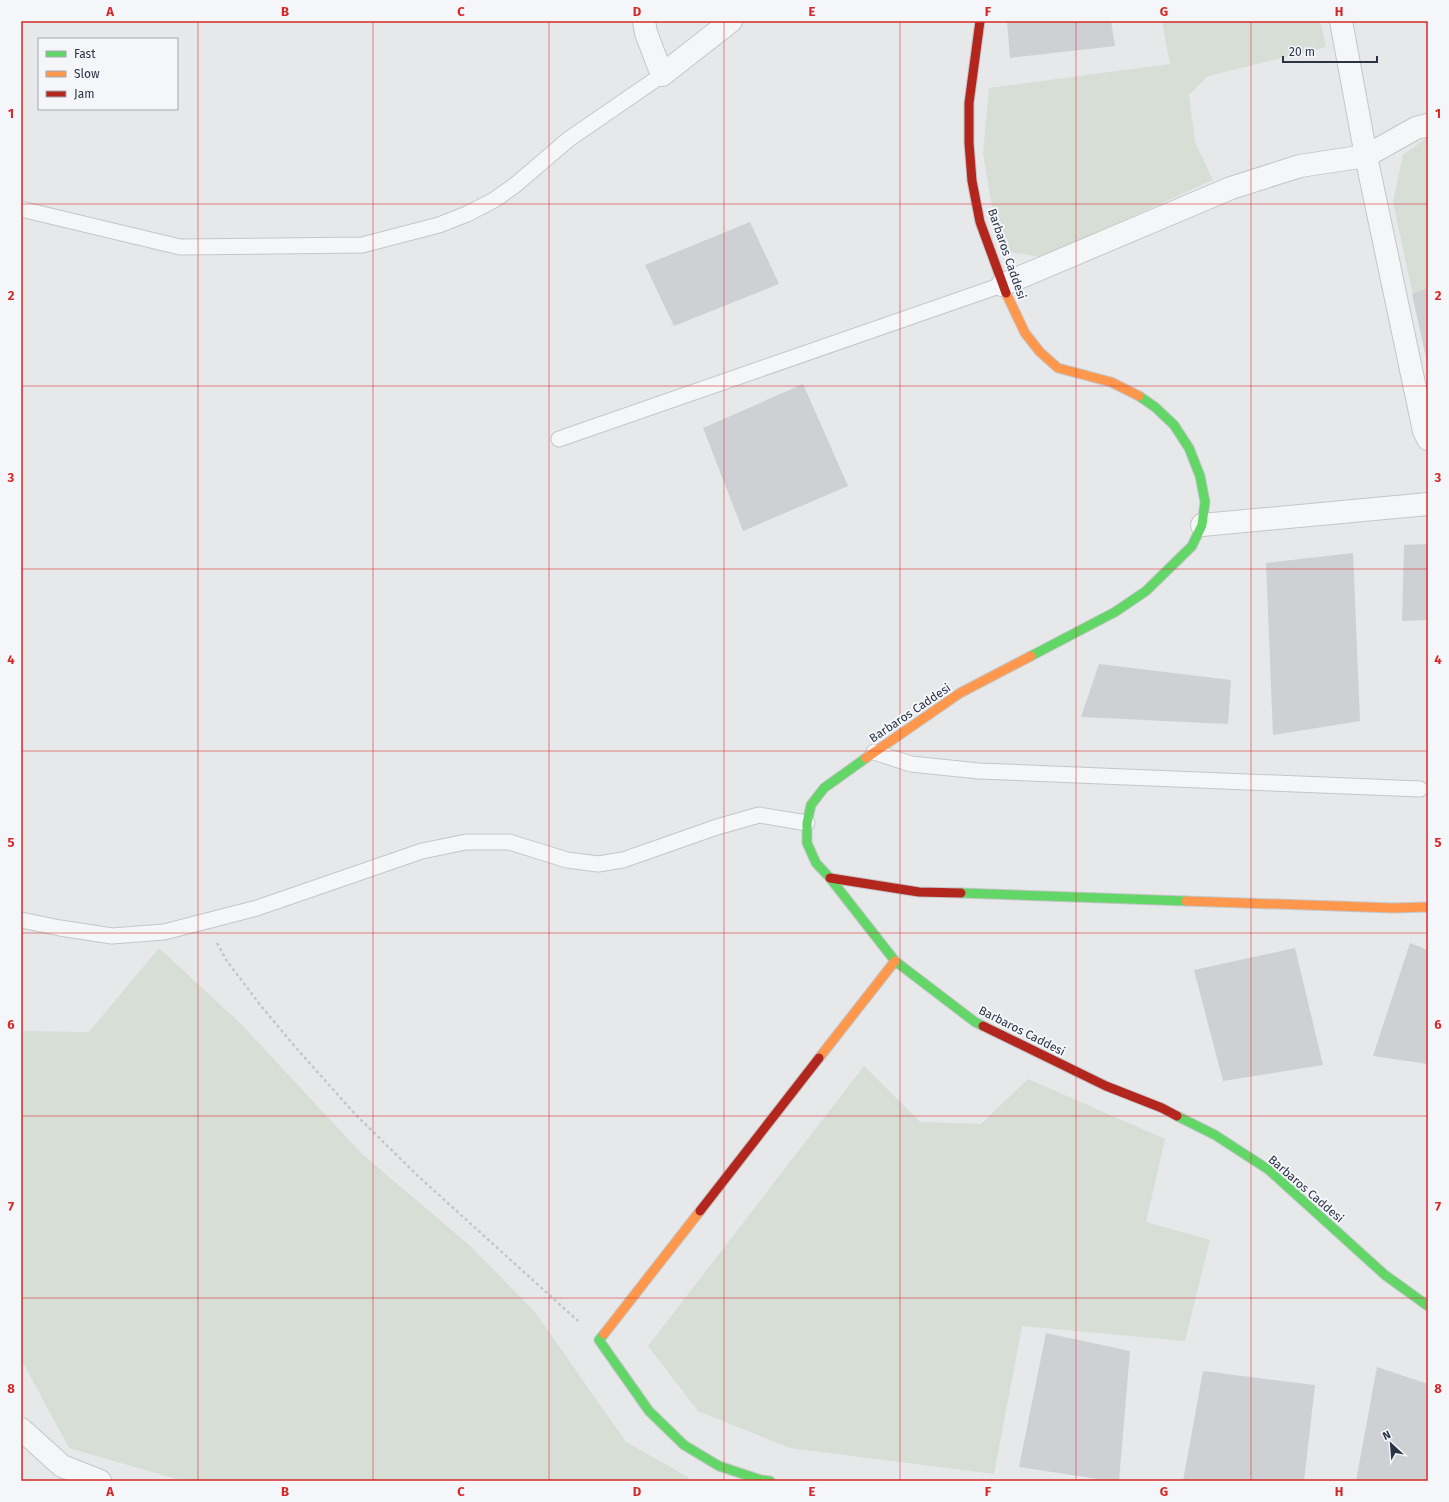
<svg xmlns="http://www.w3.org/2000/svg" width="1449" height="1502" font-family="'Fira Sans',sans-serif">
<style>
.green{fill:#d6ded6}
.building{fill:#ced0d3}
.lines{fill:none;stroke-linecap:round;stroke-linejoin:round}
.lane-casing{stroke:#c4c6c8;stroke-width:17}
.street-casing{stroke:#c4c6c8;stroke-width:24}
.fast-casing{stroke:#c4c6c8;stroke-width:11}
.slow-casing{stroke:#c4c6c8;stroke-width:11}
.jam-casing{stroke:#c4c6c8;stroke-width:11}
.path{stroke:#c5c6ca;stroke-width:2.5;stroke-dasharray:3 3;stroke-linecap:butt}
.lane{stroke:#f5f6f7;stroke-width:15}
.street{stroke:#f5f6f7;stroke-width:22}
.fast{stroke:#63d668;stroke-width:9}
.slow{stroke:#ff974d;stroke-width:9}
.jam{stroke:#b3261e;stroke-width:9}
.grid{fill:none;stroke:#d62828;stroke-width:1;stroke-opacity:0.55}
.labels{text-anchor:middle;dominant-baseline:central;stroke-width:4;stroke-linejoin:round;paint-order:stroke}
.street-label{font-size:12px;fill:#2b3445;stroke:#f4f6f9}
.neatline{fill:none;stroke:#d62828;stroke-width:1.5}
.grid-label{font-size:13px;text-anchor:middle;font-weight:bold;fill:#d62828}
</style>
<rect width="100%" height="100%" fill="#e6e8ea"/>
<g class="green">
<polygon points="1162,21 1320,21 1326,47 1208,76 1189,95 1195,142 1213,180 1042,257 1010,252 996,229 983,154 989,88 1170,64"/>
<polygon points="1428,137 1428,365 1393,202 1403,155"/>
<polygon points="159,948 242,1025 362,1154 469,1245 535,1312 626,1442 688,1477 689,1481 183,1481 69,1448 21,1359 21,1031 89,1032"/>
<polygon points="864,1066 920,1122 981,1124 1028,1079 1165,1139 1146,1222 1210,1240 1185,1341 1022,1326 994,1474 790,1448 698,1411 648,1346"/>
</g>
<g class="building">
<polygon points="1007,21 1111,21 1115,46 1010,58"/>
<polygon points="750,222 779,284 674,326 645,265"/>
<polygon points="1428,288 1428,362 1427,362 1412,294"/>
<polygon points="803,384 848,486 743,531 703,428"/>
<polygon points="1428,544 1428,620 1402,621 1404,545"/>
<polygon points="1353,553 1360,721 1273,735 1266,563"/>
<polygon points="1099,664 1231,680 1228,724 1081,717"/>
<polygon points="1410,943 1428,950 1428,1064 1373,1056"/>
<polygon points="1295,948 1323,1065 1223,1081 1194,970"/>
<polygon points="1046,1333 1130,1351 1119,1481 1111,1481 1019,1467"/>
<polygon points="1377,1367 1428,1384 1428,1481 1356,1481"/>
<polygon points="1203,1371 1315,1385 1304,1481 1183,1481"/>
</g>
<g class="lines">
<defs>
<g id="lane">
<polyline points="21,209 180,247 362,245 439,225 467,214 494,200 514,186 569,139 662,75"/>
<polyline points="559,439 1002,285"/>
<polyline points="874,752 911,764 979,771 1420,789"/>
<polyline points="21,920 60,928 112,936 164,932 257,908 422,851 466,842 509,842 567,860 598,864 623,860 717,827 759,815 807,823"/>
</g>
<g id="street">
<polyline points="644,21 646,33 662,75 731,21"/>
<polyline points="1341,21 1366,156 1424,431 1428,439"/>
<polyline points="1002,285 1231,188 1300,166 1366,156 1416,128 1428,125"/>
<polyline points="1202,525 1428,504"/>
<polyline points="21,1429 62,1466 100,1481"/>
</g>
<g id="fast">
<polyline points="1031,656 1115,612 1146,591 1192,546 1202,525 1205,502 1200,476 1189,448 1174,425 1155,407 1139,396"/>
<polyline points="866,758 824,788 811,805 807,823 807,843 816,863 830,878 895,961 975,1022 983,1026"/>
<polyline points="961,893 1186,901"/>
<polyline points="1177,1116 1215,1135 1269,1170 1385,1275 1428,1306"/>
<polyline points="604,1334 599,1340 649,1411 684,1445 719,1466 761,1480 770,1481"/>
</g>
<g id="slow">
<polyline points="1006,293 1025,333 1040,352 1058,368 1111,382 1139,396"/>
<polyline points="866,758 960,693 1031,656"/>
<polyline points="1186,901 1393,908 1428,907"/>
<polyline points="819,1058 895,961"/>
<polyline points="604,1334 700,1211"/>
</g>
<g id="jam">
<polyline points="980,21 969,103 969,143 972,181 980,222 1006,293"/>
<polyline points="830,878 919,892 961,893"/>
<polyline points="983,1026 1106,1086 1162,1108 1177,1116"/>
<polyline points="700,1211 819,1058"/>
</g>
</defs>
<use href="#lane" class="lane-casing"/>
<use href="#street" class="street-casing"/>
<use href="#fast" class="fast-casing"/>
<use href="#slow" class="slow-casing"/>
<use href="#jam" class="jam-casing"/>
<polyline class="path" points="217,943 227,961 261,1006 297,1049 356,1115 418,1176 578,1321"/>
<use href="#lane" class="lane"/>
<use href="#street" class="street"/>
<use href="#fast" class="fast"/>
<use href="#slow" class="slow"/>
<use href="#jam" class="jam"/>
</g>
<path class="grid" d="M198,21V1481M373,21V1481M549,21V1481M724,21V1481M900,21V1481M1076,21V1481M1251,21V1481M21,204H1428M21,386H1428M21,569H1428M21,751H1428M21,933H1428M21,1116H1428M21,1298H1428"/>
<g class="labels">
<g class="street-label">
<text transform="translate(1007 254) rotate(71)">Barbaros Caddesi</text>
<text transform="translate(910 713) rotate(-34)">Barbaros Caddesi</text>
<text transform="translate(1022 1031) rotate(27)">Barbaros Caddesi</text>
<text transform="translate(1306 1189) rotate(41)">Barbaros Caddesi</text>
</g>
</g>
<rect width="1449" height="1502" fill="none" stroke="#f4f6f9" stroke-width="44"/>
<rect x="38" y="38" width="140" height="72" fill="#f4f6f9" stroke="#a4a8b1"/>
<rect x="46" y="51" width="20" height="6" fill="#63d668" stroke="#a4a8b1"/>
<text x="74" y="58" font-size="12" fill="#2b3445">Fast</text>
<rect x="46" y="71" width="20" height="6" fill="#ff974d" stroke="#a4a8b1"/>
<text x="74" y="78" font-size="12" fill="#2b3445">Slow</text>
<rect x="46" y="91" width="20" height="6" fill="#b3261e" stroke="#a4a8b1"/>
<text x="74" y="98" font-size="12" fill="#2b3445">Jam</text>
<g transform="translate(1391 1444) rotate(334)" stroke="#f4f6f9" stroke-width="3" paint-order="stroke">
<path d="M0-3L7 15L0 10L-7 15Z" fill="#2b3445"/>
<text y="-6" font-size="11" font-weight="bold" text-anchor="middle" fill="#2b3445">N</text>
</g>
<path d="M1283 56v6h94v-6" fill="none" stroke="#2b3445" stroke-width="2"/>
<text x="1289" y="56" font-size="12" fill="#2b3445" stroke="#f4f6f9" stroke-width="3" paint-order="stroke">20 m</text>
<rect x="22" y="22" width="1405" height="1458" class="neatline"/>
<g class="grid-label">
<text x="110" y="16">A</text>
<text x="285" y="16">B</text>
<text x="461" y="16">C</text>
<text x="637" y="16">D</text>
<text x="812" y="16">E</text>
<text x="988" y="16">F</text>
<text x="1164" y="16">G</text>
<text x="1339" y="16">H</text>
<text x="11" y="118">1</text>
<text x="1438" y="118">1</text>
<text x="11" y="300">2</text>
<text x="1438" y="300">2</text>
<text x="11" y="482">3</text>
<text x="1438" y="482">3</text>
<text x="11" y="664">4</text>
<text x="1438" y="664">4</text>
<text x="11" y="847">5</text>
<text x="1438" y="847">5</text>
<text x="11" y="1029">6</text>
<text x="1438" y="1029">6</text>
<text x="11" y="1211">7</text>
<text x="1438" y="1211">7</text>
<text x="11" y="1393">8</text>
<text x="1438" y="1393">8</text>
<text x="110" y="1496">A</text>
<text x="285" y="1496">B</text>
<text x="461" y="1496">C</text>
<text x="637" y="1496">D</text>
<text x="812" y="1496">E</text>
<text x="988" y="1496">F</text>
<text x="1164" y="1496">G</text>
<text x="1339" y="1496">H</text>
</g>
</svg>
